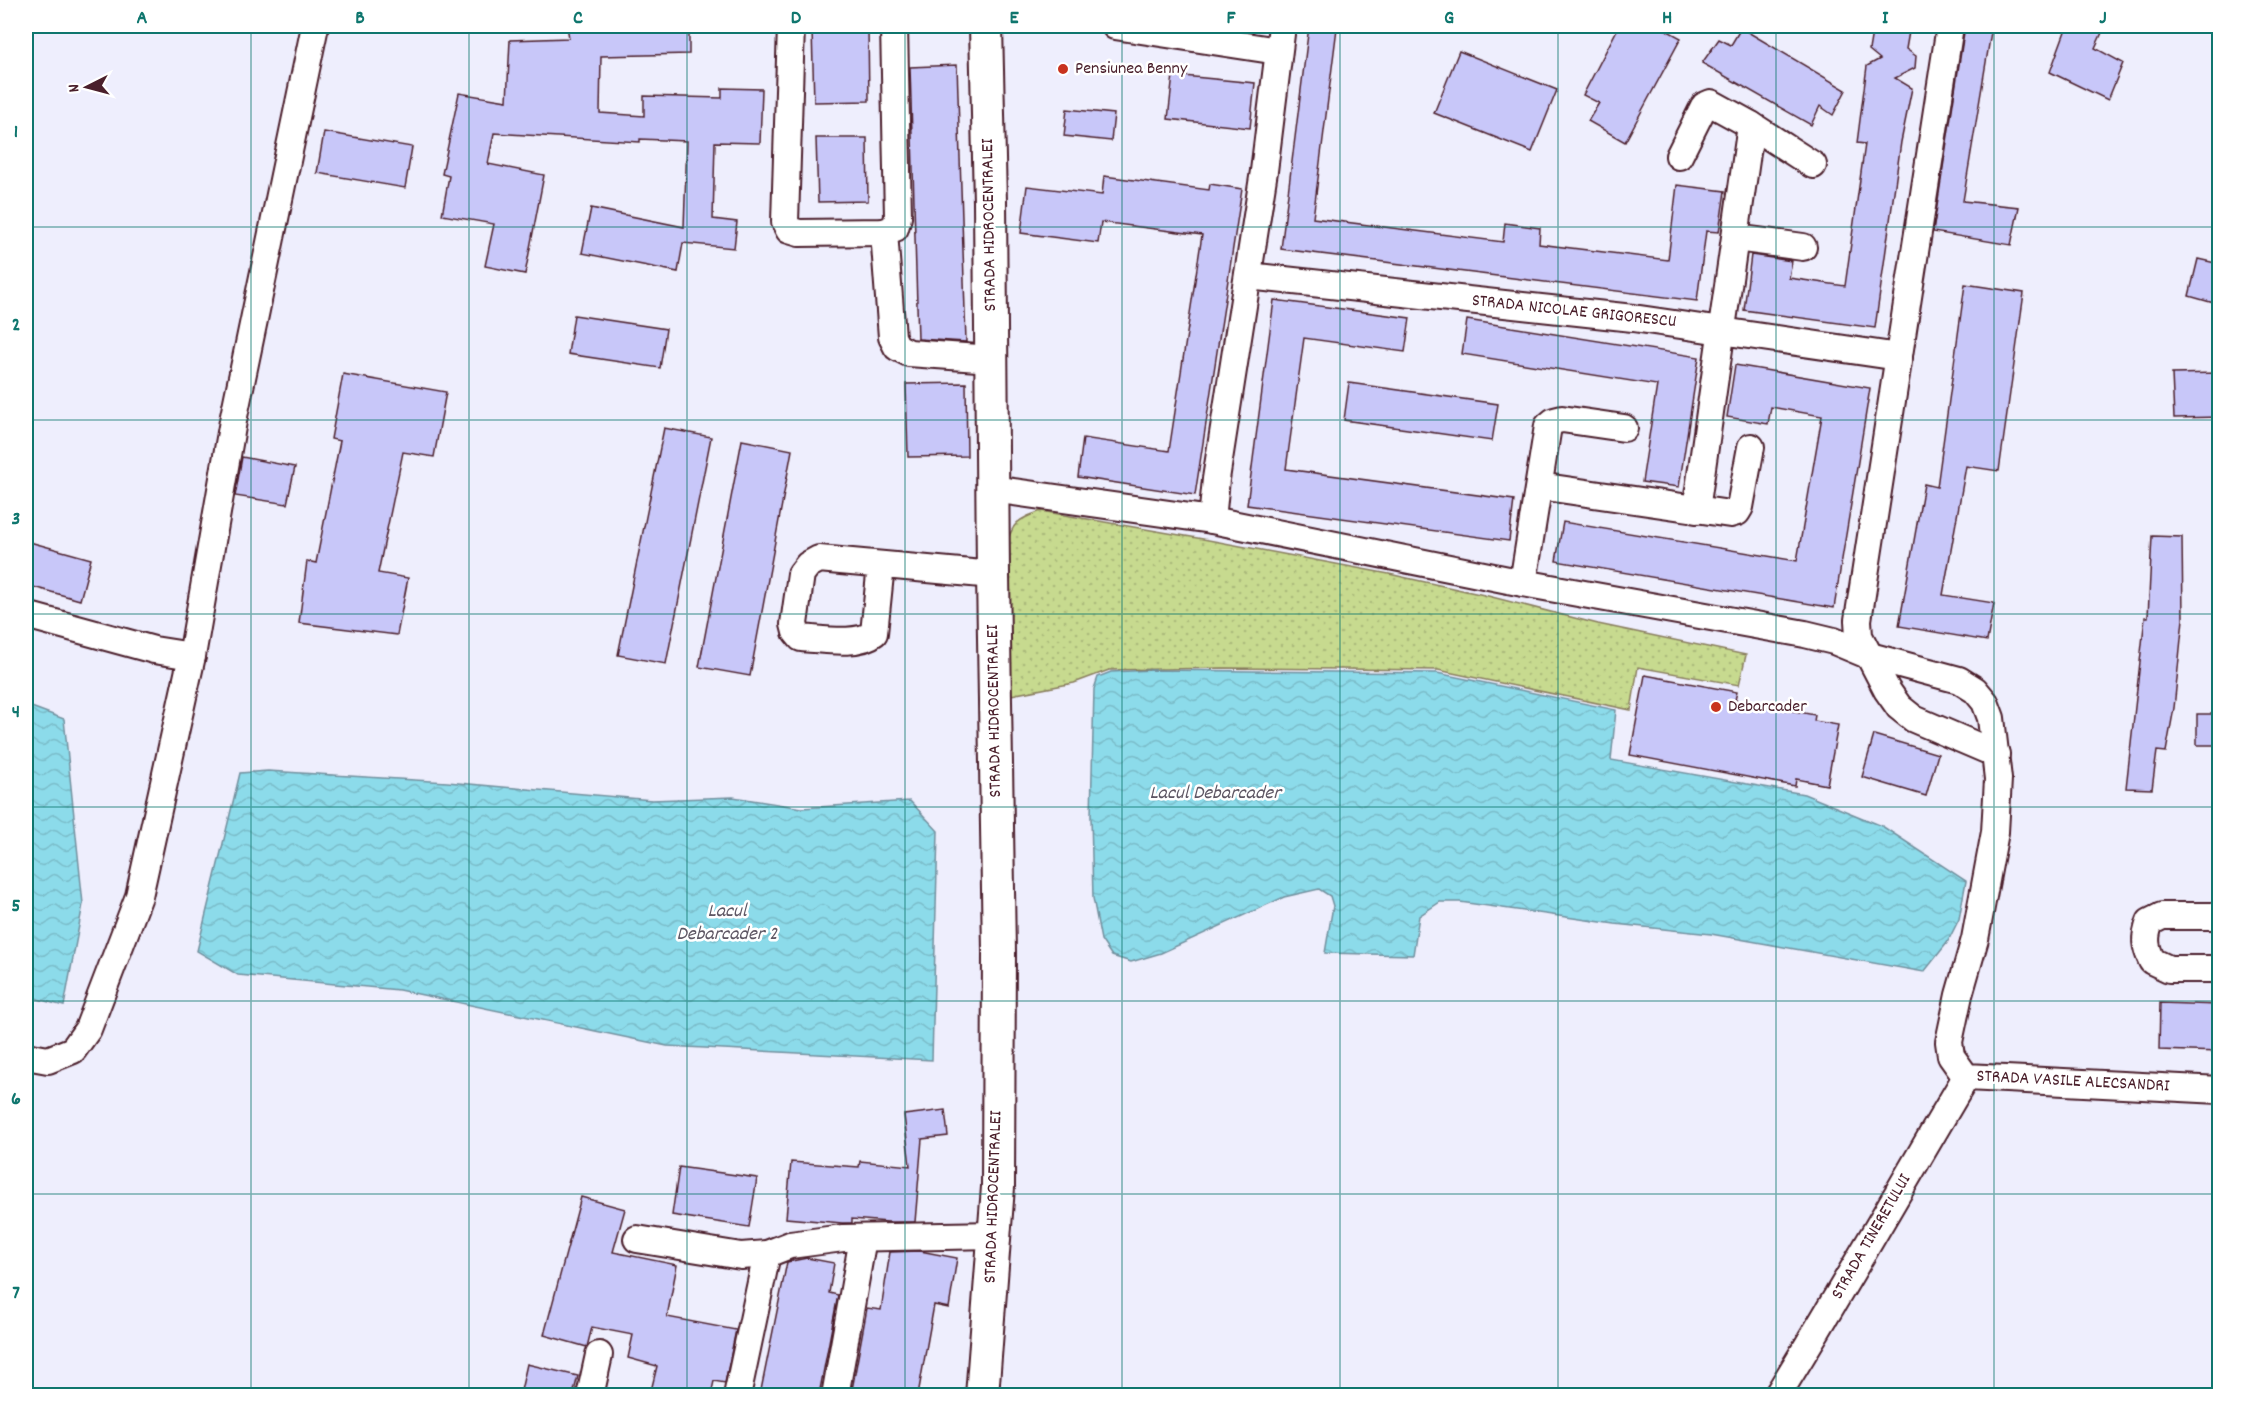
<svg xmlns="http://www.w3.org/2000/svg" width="2245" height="1421" font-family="Dekko,sans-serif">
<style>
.grass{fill:url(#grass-dots);stroke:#887c5d;stroke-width:1.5}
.water{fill:url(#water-waves);stroke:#72909e;stroke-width:1.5}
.building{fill:#c8c7f9;stroke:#4a1f2b;stroke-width:1.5}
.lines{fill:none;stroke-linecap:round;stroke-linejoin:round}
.minor-casing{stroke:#4a1f2b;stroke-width:30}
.tertiary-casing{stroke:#4a1f2b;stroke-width:36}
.minor{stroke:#fff;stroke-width:26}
.tertiary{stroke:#fff;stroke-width:32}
.grid{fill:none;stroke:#0f766e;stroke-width:1.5;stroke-opacity:0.55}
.poi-dot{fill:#c8321e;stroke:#fff;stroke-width:2}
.labels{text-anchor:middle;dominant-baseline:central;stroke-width:5;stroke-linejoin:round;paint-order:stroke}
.poi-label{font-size:18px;fill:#4a1f2b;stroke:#fff;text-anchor:start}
.street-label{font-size:18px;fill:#4a1f2b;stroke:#fff}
.water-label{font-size:20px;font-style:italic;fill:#5e5764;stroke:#fff}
.neatline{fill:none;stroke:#0f766e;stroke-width:2}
.grid-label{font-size:20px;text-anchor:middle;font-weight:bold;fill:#0f766e}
</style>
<defs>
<pattern id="grass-dots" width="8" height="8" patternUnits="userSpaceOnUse" patternTransform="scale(1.5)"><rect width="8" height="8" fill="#c7da8f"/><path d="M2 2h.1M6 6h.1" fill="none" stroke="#acbb7c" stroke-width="1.8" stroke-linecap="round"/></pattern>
<pattern id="water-waves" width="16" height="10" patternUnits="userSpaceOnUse" patternTransform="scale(1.5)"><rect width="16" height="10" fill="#8cdbea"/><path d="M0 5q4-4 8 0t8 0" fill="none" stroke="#7abcc9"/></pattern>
</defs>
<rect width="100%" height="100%" fill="#eeeefd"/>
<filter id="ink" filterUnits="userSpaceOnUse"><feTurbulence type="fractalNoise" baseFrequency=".0167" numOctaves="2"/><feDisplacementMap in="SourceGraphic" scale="12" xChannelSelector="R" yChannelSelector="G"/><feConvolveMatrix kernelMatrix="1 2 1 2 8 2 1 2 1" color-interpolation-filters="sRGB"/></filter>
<g filter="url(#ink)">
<path class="grass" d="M1041,511L1203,539L1389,574L1484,595L1598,624L1746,655L1739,685L1638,667L1631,710L1438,670L1223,668L1109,670L1074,683L1011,695L1006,548C1012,522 1017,520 1041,511Z"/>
<g class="water">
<polygon points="1152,670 1437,673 1616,710 1611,760 1804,794 1882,826 1966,881 1959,919 1947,943 1924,972 1711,934 1615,924 1460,902 1440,902 1419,916 1413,955 1325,953 1333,906 1330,896 1319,889 1284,897 1161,953 1131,962 1112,956 1101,940 1093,898 1091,816 1094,689 1098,677 1111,672"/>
<polygon points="26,705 64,719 83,904 64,1006 26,996"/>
<polygon points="268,771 447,782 652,800 733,797 802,808 910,801 938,831 932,1060 667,1046 399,990 238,975 197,951 240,773"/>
</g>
<g class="building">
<polygon points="567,26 689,26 689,54 601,56 600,113 644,116 644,96 722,98 722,88 762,89 760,143 715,142 713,219 737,222 734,248 683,243 678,272 582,253 591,208 684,227 687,141 640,139 640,142 494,133 488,164 544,175 525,274 485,266 494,224 442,215 449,176 442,174 459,93 507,101 510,40 569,38"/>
<polygon points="1309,26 1337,28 1313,218 1503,242 1505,223 1540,228 1539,244 1668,260 1677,185 1725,191 1719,232 1706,231 1697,301 1281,249"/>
<polygon points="1619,26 1659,26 1681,38 1625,142 1588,121 1599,103 1583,95"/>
<polygon points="1873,26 1910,26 1906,49 1916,56 1915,68 1895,78 1912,88 1901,142 1875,328 1744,310 1751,255 1792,261 1789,278 1845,286 1865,144 1857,143 1867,66 1880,59 1869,50"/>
<polygon points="1965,26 1992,26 1963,201 2019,207 2011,245 1933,232"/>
<polygon points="2067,26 2105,26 2095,48 2123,63 2108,100 2050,72"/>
<polygon points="868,28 869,101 814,102 812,30"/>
<polygon points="1741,28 1846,90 1833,115 1820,106 1811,125 1702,63 1719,39 1731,45"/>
<polygon points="1459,51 1557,90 1532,152 1434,113"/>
<polygon points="957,65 966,342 918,339 910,67"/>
<polygon points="1173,75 1255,83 1250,128 1168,119"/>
<polygon points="1067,109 1114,114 1111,141 1064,136"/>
<polygon points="324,132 412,147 405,188 317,173"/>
<polygon points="816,138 867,138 868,201 818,202"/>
<polygon points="1104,176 1209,190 1210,184 1242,189 1195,495 1078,477 1083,438 1169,451 1202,235 1101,222 1098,243 1021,233 1027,186 1102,195"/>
<polygon points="2198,259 2220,264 2220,282 2214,303 2189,296"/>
<polygon points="1965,284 2024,293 1999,471 1966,466 1943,595 1994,603 1987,641 1899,626 1924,484 1937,487"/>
<polygon points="1274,300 1410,318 1405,352 1304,338 1286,469 1514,500 1509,541 1247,505"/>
<polygon points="574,315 666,329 660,368 568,354"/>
<polygon points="1467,320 1699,357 1679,487 1642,482 1657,385 1462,354"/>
<polygon points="1735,365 1870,388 1834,608 1556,561 1563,522 1797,561 1822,416 1771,407 1768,424 1727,417"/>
<polygon points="2220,373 2220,417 2174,418 2172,374"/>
<polygon points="343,374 446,392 434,457 403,452 378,573 408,578 397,635 299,623 307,561 316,563 340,441 331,439"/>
<polygon points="966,383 967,456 908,457 906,384"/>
<polygon points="1349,383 1498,404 1492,441 1344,420"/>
<polygon points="664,428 711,437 666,664 618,655"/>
<polygon points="742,440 792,450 750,676 699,667"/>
<polygon points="242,457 295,467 287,504 235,496"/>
<polygon points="2152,536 2182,537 2183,619 2174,708 2166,752 2157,751 2152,789 2126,788 2145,617 2148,617"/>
<polygon points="26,541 91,559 80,600 26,585"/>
<polygon points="1645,675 1737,692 1735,700 1815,715 1814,721 1838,725 1827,785 1796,779 1795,786 1630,755"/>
<rect x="2197" y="714" width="23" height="31"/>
<polygon points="1874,735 1938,754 1926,796 1862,777"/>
<polygon points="2160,1003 2220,1005 2220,1052 2159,1050"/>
<polygon points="945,1110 948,1136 922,1139 915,1222 888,1222 852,1219 852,1223 842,1223 786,1218 791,1162 859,1167 860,1161 910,1166 904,1115"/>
<polygon points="679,1167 757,1178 749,1227 672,1215"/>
<polygon points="581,1197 625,1209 613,1252 677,1265 667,1317 736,1330 725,1383 714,1381 711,1395 650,1395 657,1366 628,1358 633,1335 592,1327 587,1347 544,1335"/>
<polygon points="920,1251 957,1258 949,1308 934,1305 918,1395 851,1395 867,1308 881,1310 890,1252"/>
<polygon points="807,1258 834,1263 829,1293 838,1295 819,1395 760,1395 787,1262"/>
<polygon points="527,1364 578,1376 573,1395 520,1395"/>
</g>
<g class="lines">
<defs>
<g id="minor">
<polyline points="791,26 785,222 789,230 799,233 884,232 895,228 898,217 894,26"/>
<polyline points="1115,26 1278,51"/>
<polyline points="1950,26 1858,620 1859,636 1887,690 1899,707 1914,719 1996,754"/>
<polyline points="1751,125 1813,165"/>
<polyline points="1679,156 1704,106 1711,103 1751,125 1696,510"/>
<polyline points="884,232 892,337 897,347 909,353 992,359"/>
<polyline points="1736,238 1803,247"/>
<polyline points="1248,276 1633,318 1899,357"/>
<polyline points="1539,486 1730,514 1737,512 1740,507 1751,447"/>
<polyline points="992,489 1212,520 1523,583 1805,634 1834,641 1870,656 1959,680 1975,690 1985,702 1991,718 1998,779 1995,832 1975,939 1959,995 1949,1042 1951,1056 1966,1077 2220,1090"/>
<polyline points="1212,520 1216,479 1264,171 1282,26"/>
<path d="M881,565L874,633C858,646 821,639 801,638L796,632L794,624L801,574L808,565L819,559L993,575"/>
<polyline points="1523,583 1548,426 1554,421 1562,419 1624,428"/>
<polyline points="26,615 154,650 192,656"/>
<path d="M2220,916H2162L2150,922C2144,938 2145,946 2152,961L2169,969H2220"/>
<polyline points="26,1056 48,1060 73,1050 88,1029 139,896 192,656 233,421 315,26"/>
<polyline points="637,1239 741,1256 767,1254 790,1245 843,1238 994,1235"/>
<polyline points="590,1396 599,1355"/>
<polyline points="737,1396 767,1254"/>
<polyline points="835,1396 863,1238"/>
<path d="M1777,1396C1842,1291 1903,1183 1966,1077"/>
</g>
<polyline id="tertiary" points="982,1396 998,1187 999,952 993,575 990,202 986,26"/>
</defs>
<use href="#minor" class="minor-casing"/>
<use href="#tertiary" class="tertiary-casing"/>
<use href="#minor" class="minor"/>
<use href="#tertiary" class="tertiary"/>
</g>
</g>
<path class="grid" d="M251,26V1396M469,26V1396M687,26V1396M905,26V1396M1122,26V1396M1340,26V1396M1558,26V1396M1776,26V1396M1994,26V1396M26,227H2220M26,420H2220M26,614H2220M26,807H2220M26,1001H2220M26,1194H2220"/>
<g class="poi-dot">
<circle cx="1063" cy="69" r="6"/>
<circle cx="1716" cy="707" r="6"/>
</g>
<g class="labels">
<g class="poi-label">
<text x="1075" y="69">Pensiunea Benny</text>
<text x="1728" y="707">Debarcader</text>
</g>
<g class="street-label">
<text transform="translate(990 225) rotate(-91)">STRADA HIDROCENTRALEI</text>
<text transform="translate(1574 312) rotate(6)">STRADA NICOLAE GRIGORESCU</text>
<text transform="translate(995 711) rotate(-91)">STRADA HIDROCENTRALEI</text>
<text transform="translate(2073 1082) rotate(3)">STRADA VASILE ALECSANDRI</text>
<text transform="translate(994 1197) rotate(-88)">STRADA HIDROCENTRALEI</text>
<text transform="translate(1872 1237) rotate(-60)">STRADA TINERETULUI</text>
</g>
<g class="water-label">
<text x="1215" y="794">Lacul Debarcader</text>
<text x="727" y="912">Lacul<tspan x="727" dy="23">Debarcader 2</tspan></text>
</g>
</g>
<rect width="2245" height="1421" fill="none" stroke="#fff" stroke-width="66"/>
<g transform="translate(87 87) rotate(264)" stroke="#ffffff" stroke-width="4.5" paint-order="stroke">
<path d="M0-4.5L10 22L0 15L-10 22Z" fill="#4a1f2b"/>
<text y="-9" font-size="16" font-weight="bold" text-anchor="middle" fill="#4a1f2b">N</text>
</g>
<rect x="33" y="33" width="2179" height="1355" class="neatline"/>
<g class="grid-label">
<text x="142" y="23">A</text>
<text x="360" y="23">B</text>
<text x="578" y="23">C</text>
<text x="796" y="23">D</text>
<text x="1014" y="23">E</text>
<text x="1231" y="23">F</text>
<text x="1449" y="23">G</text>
<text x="1667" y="23">H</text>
<text x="1885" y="23">I</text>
<text x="2103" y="23">J</text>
<text x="16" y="137">1</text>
<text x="16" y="330">2</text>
<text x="16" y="524">3</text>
<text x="16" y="717">4</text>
<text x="16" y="911">5</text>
<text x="16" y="1104">6</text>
<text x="16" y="1298">7</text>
</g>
</svg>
